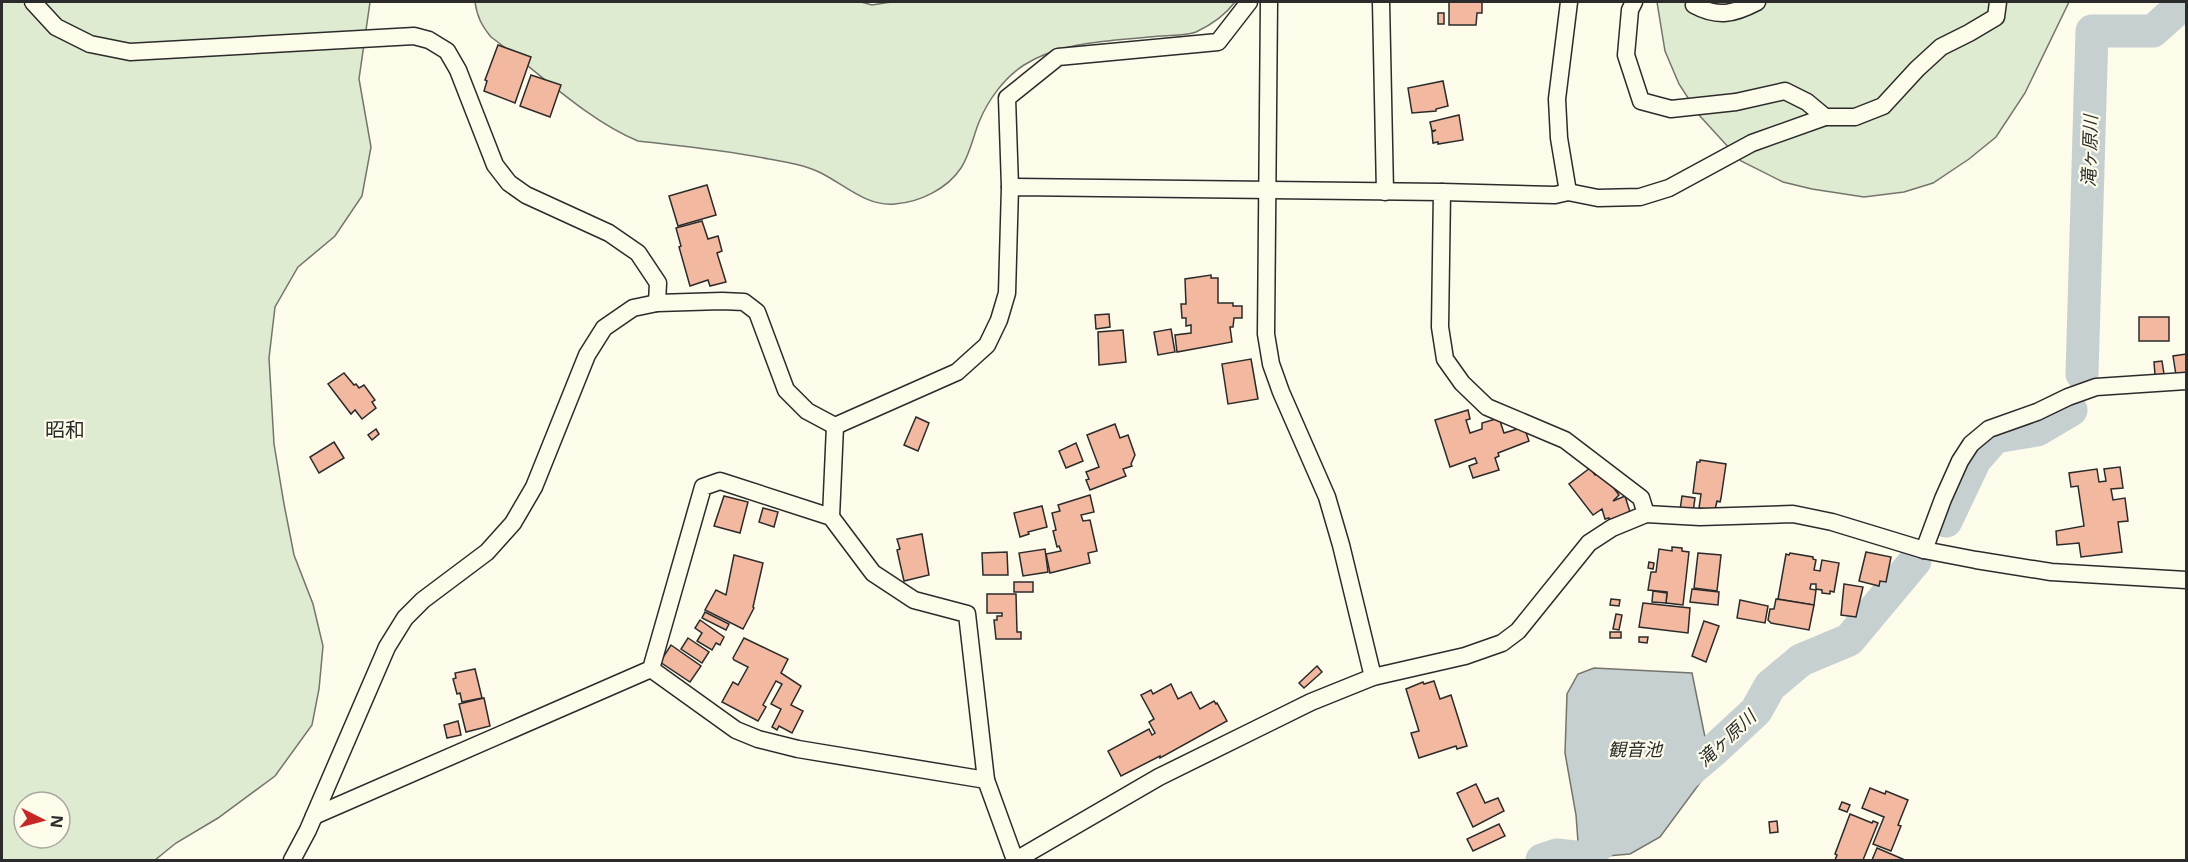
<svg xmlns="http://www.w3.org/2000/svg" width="2188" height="862" font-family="'Open Sans','Noto Sans JP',sans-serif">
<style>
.green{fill:#deebd1;stroke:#74746e;stroke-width:1.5;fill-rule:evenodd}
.water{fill:#c7d0d0;stroke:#74746e;stroke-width:1.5}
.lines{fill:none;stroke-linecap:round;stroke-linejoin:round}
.river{stroke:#c7d0d0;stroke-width:33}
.building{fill:#f2b8a0;stroke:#2b2b2b;stroke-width:1.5}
.minor-casing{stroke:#2b2b2b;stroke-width:19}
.minor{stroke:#fdfbea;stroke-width:16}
.labels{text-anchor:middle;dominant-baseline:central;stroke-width:4.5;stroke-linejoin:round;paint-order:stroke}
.water-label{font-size:18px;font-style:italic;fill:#2b2b2b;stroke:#fdfbea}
.quarter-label{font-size:20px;fill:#2b2b2b;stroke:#fdfbea}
</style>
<rect width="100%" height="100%" fill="#fdfbea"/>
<g class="green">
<path d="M2,2H370L359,79L371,147L362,196L335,236L298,267L275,307L269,358L274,444L284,504L294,555L313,604L323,646L319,689L312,725L275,776L218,818L176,843L155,860H2ZM24,802H60V838H24Z"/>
<path d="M475,2H861L872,5L891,2H1235C1226,14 1211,25 1196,32C1186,36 1171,35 1160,36C1115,41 1064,40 1024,65C1004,78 988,100 979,122C973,137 970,154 961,168C947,189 920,202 895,204C867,207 845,185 821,173C805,165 786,162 769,159C725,150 682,146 638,141C588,121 536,70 491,37C482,26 477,17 475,2Z"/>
<polygon points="1657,2 2069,2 2025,93 1996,137 1969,159 1933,183 1904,192 1864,197 1812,189 1783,182 1741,161 1699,115 1679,84 1665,51"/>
</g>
<polygon class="water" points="1594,668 1692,673 1707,747 1722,753 1660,837 1630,854 1583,858 1579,855 1576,815 1565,753 1567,694 1578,674"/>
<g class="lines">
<g class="river">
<polyline points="2082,374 2092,31 2153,31 2185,2"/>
<polyline points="1946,521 1975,460 1995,437 2037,430 2071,410"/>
<polyline points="1681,778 1714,750 1756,711 1770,686 1801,660 1849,640 1915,561"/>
<polyline points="1542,860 1557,855 1583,858 1618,829"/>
</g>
</g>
<g class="building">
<polygon points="1449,2 1482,2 1482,13 1477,13 1476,25 1449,25"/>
<rect x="1438" y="13" width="6" height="11"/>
<polygon points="498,45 531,57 515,103 484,91 487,81 485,80"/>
<polygon points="531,75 561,85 550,117 520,106"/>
<polygon points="1443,81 1448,106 1436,109 1436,111 1412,113 1408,88"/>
<polygon points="1459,115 1463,140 1438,144 1438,142 1433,143 1432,132 1436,130 1432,131 1430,122"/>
<polygon points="707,185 716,215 678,226 669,196"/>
<polygon points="702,221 708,239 718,236 722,251 717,253 726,282 710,286 708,280 690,286 679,247 681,246 676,228"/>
<polygon points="1211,275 1211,278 1218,278 1218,303 1233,303 1233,306 1242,306 1242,318 1234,318 1233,327 1230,327 1232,342 1177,352 1175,335 1191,333 1191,325 1186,326 1186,318 1182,318 1181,304 1186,304 1185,279"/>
<polygon points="1109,314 1110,327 1096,329 1095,315"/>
<rect x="2139" y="317" width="30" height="24"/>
<polygon points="1171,329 1175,352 1158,355 1154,332"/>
<polygon points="1123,330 1126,362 1099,365 1098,332"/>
<polygon points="2186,354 2186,374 2176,375 2173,356"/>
<polygon points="1251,359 1258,399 1228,404 1222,364"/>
<polygon points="2162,361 2164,374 2155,375 2154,362"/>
<polygon points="344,373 354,385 356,384 359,388 364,385 375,400 372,402 376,408 362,419 355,410 351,414 328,384"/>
<polygon points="1468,410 1470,419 1466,420 1470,433 1482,429 1482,423 1499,418 1504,433 1524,427 1529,441 1498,453 1499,456 1495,458 1499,470 1473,478 1469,466 1477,463 1475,458 1450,467 1435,420"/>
<polygon points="916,417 929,423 918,451 904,445"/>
<polygon points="1115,424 1120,438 1128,435 1135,455 1131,464 1132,466 1123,469 1126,476 1090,490 1086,480 1089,479 1086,472 1099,467 1087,435"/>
<polygon points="376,429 379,434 372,440 368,435"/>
<polygon points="334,442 344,458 319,473 310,457"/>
<polygon points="1076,443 1083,461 1066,468 1059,451"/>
<polygon points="1700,460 1726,464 1721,498 1720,502 1717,501 1715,510 1699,508 1701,494 1693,493 1697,462 1700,462"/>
<polygon points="2120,467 2123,488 2111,489 2113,500 2125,498 2128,521 2118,522 2122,552 2081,557 2079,543 2057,545 2056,531 2084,526 2078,486 2071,487 2069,473 2097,469 2099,482 2106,481 2104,469"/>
<polygon points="1590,468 1595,475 1601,471 1619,495 1613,501 1625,496 1630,512 1609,520 1609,518 1605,519 1602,509 1593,515 1569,484"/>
<polygon points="1090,495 1094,512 1081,515 1083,521 1090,520 1097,551 1088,553 1090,563 1050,573 1046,554 1061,551 1059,546 1057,547 1053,531 1056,530 1052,513 1060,511 1058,505"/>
<polygon points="724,496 748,502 740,533 714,526"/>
<polygon points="1682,496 1695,498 1693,512 1680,510"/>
<polygon points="1042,506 1047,527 1028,532 1029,534 1020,537 1014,513"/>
<polygon points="763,508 778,512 774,527 759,522"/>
<polygon points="922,534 929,575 904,581 897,550 900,549 897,539"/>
<polygon points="1672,547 1682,548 1682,551 1689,552 1683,605 1666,603 1667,592 1648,590 1651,572 1656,572 1659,549 1672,551"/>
<polygon points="1045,549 1048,572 1023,576 1019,553"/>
<polygon points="1007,552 1008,575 983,575 982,553"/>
<polygon points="1866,552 1891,557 1886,582 1880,581 1879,586 1859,581"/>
<polygon points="1698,553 1721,555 1717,591 1694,588"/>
<polygon points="1790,553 1813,557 1813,559 1816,560 1814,570 1820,571 1822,560 1839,563 1834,592 1830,591 1830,594 1822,593 1822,590 1816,589 1816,584 1811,584 1810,589 1816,590 1814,605 1778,599 1786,554 1789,555"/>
<polygon points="734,555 763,563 753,607 754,608 743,629 705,610 716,590 726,595"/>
<polygon points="1649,562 1654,563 1653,569 1648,568"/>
<rect x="1014" y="582" width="19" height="10"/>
<polygon points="1844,584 1863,587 1856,617 1841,615"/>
<polygon points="1692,589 1719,592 1718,605 1690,602"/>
<polygon points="1653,591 1667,593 1666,603 1652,602"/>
<polygon points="987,594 1016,594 1017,632 1021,632 1021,639 996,639 994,620 997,620 997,616 1002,616 1002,613 987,613"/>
<polygon points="1611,599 1620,600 1619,606 1610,605"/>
<polygon points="1776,599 1814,605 1809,630 1771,623 1768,620 1770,609 1774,609"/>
<polygon points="1740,600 1768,606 1765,623 1737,618"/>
<polygon points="1643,603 1690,608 1688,633 1639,627"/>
<polygon points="705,612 729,624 726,630 702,618"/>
<polygon points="1616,614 1622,615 1619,630 1613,629"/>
<polygon points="700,620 724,637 720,645 716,643 712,650 697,641 702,633 695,628"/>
<polygon points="1704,621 1719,626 1706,662 1692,656"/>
<rect x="1610" y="632" width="11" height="6"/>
<polygon points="1639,637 1648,637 1647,643 1639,642"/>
<polygon points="688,638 709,652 702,663 681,649"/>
<polygon points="744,638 788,659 781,673 801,686 791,705 803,711 792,733 779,726 777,730 772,727 781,709 771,704 782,684 776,681 763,705 766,707 758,721 722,702 733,682 738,685 748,667 734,660 733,658"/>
<polygon points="671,645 701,666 690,682 660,662"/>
<polygon points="1317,666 1322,672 1304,688 1299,683"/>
<polygon points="475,669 482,698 462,702 460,693 457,694 453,679 456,678 455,673"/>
<polygon points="1434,681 1440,699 1451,695 1467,746 1457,749 1456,746 1419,758 1411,733 1419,731 1406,689 1423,682 1424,684"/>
<polygon points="1171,684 1178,699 1191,692 1200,709 1214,701 1216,704 1217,703 1227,721 1160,758 1160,756 1121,776 1108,751 1149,729 1152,735 1155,733 1149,722 1154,719 1141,695 1151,690 1153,694"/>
<polygon points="484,698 490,726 466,732 459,704"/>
<polygon points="458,721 461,735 447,738 444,725"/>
<polygon points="1476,784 1485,803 1498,798 1504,811 1473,827 1457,793"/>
<polygon points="1870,788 1885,794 1886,791 1908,800 1898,825 1901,826 1891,851 1873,844 1884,817 1862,808"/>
<polygon points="1842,802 1850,805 1847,812 1839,809"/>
<polygon points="1850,814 1872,823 1873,821 1878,823 1863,860 1835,860 1837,855 1835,854"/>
<polygon points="1777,821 1778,832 1770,833 1769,822"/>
<polygon points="1499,824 1505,836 1473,851 1467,839"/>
<polygon points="1877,848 1905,860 1872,860"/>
</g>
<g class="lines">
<defs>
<g id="minor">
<polyline points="33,2 56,27 90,44 130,52 414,36 429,40 447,51 458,70 495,165 509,183 526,195 609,233 638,253 658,283 657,303"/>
<polyline points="1269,2 1266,334 1271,364 1281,392 1327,497 1341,545 1373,677"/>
<polyline points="1381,2 1385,192"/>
<polyline points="1634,2 1630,10 1626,55 1641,101 1671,109 1736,102 1785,91 1807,102 1825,117"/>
<path d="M1695,2L1694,5C1718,18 1734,14 1757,2"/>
<polyline points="1010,187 1007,98 1058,57 1218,42 1249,2"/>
<polyline points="1442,192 1555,195 1568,192 1598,198 1640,197 1669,188 1752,143 1825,117 1855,117 1883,106 1917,69 1941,47 1969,33 1996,17 1998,2"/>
<polyline points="1568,192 1559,138 1557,99 1569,2"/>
<polyline points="831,517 835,426"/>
<polyline points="1924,550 1943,499 1960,461 1971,444 1989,429 2037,412 2068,397 2096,387 2186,381"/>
<polyline points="986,780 1015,860"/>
<polyline points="314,816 651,669 703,487 720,481 831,517 873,573 914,600 967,614 986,780 798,749 758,739 736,730 651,669"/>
<polyline points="292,860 308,830 387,647 405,618 423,600 487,552 513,523 534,487 587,355 604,328 633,308 657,303 722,301 744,302 757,312 786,390 807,411 835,426 957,372 987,345 999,320 1007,293 1010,187 1442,192 1440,327 1445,359 1462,383 1487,407 1565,440 1641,498 1646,514"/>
<polyline points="1016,860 1159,777 1311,702 1373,677 1465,656 1502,643 1518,631 1589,543 1612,528 1646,514 1700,517 1793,514 1832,522 1924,550 1976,560 2051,572 2186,580"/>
</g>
</defs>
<use href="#minor" class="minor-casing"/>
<use href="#minor" class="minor"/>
</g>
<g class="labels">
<g class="water-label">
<text transform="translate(2089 151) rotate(-88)">滝ヶ原川</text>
<text transform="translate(1726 738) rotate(-43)">滝ヶ原川</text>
<text x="1635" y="749">観音池</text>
</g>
<g class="quarter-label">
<text x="65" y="429">昭和</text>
</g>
</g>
<rect width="2188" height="862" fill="none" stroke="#2b2b2b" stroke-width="6"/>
<g transform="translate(42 820) rotate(96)"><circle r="28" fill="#fdfbea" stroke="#a9a89e" stroke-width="1.5"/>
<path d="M0-4.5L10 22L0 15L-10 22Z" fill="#c62828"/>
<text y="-9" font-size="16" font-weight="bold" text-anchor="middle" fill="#2b2b2b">N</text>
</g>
</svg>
